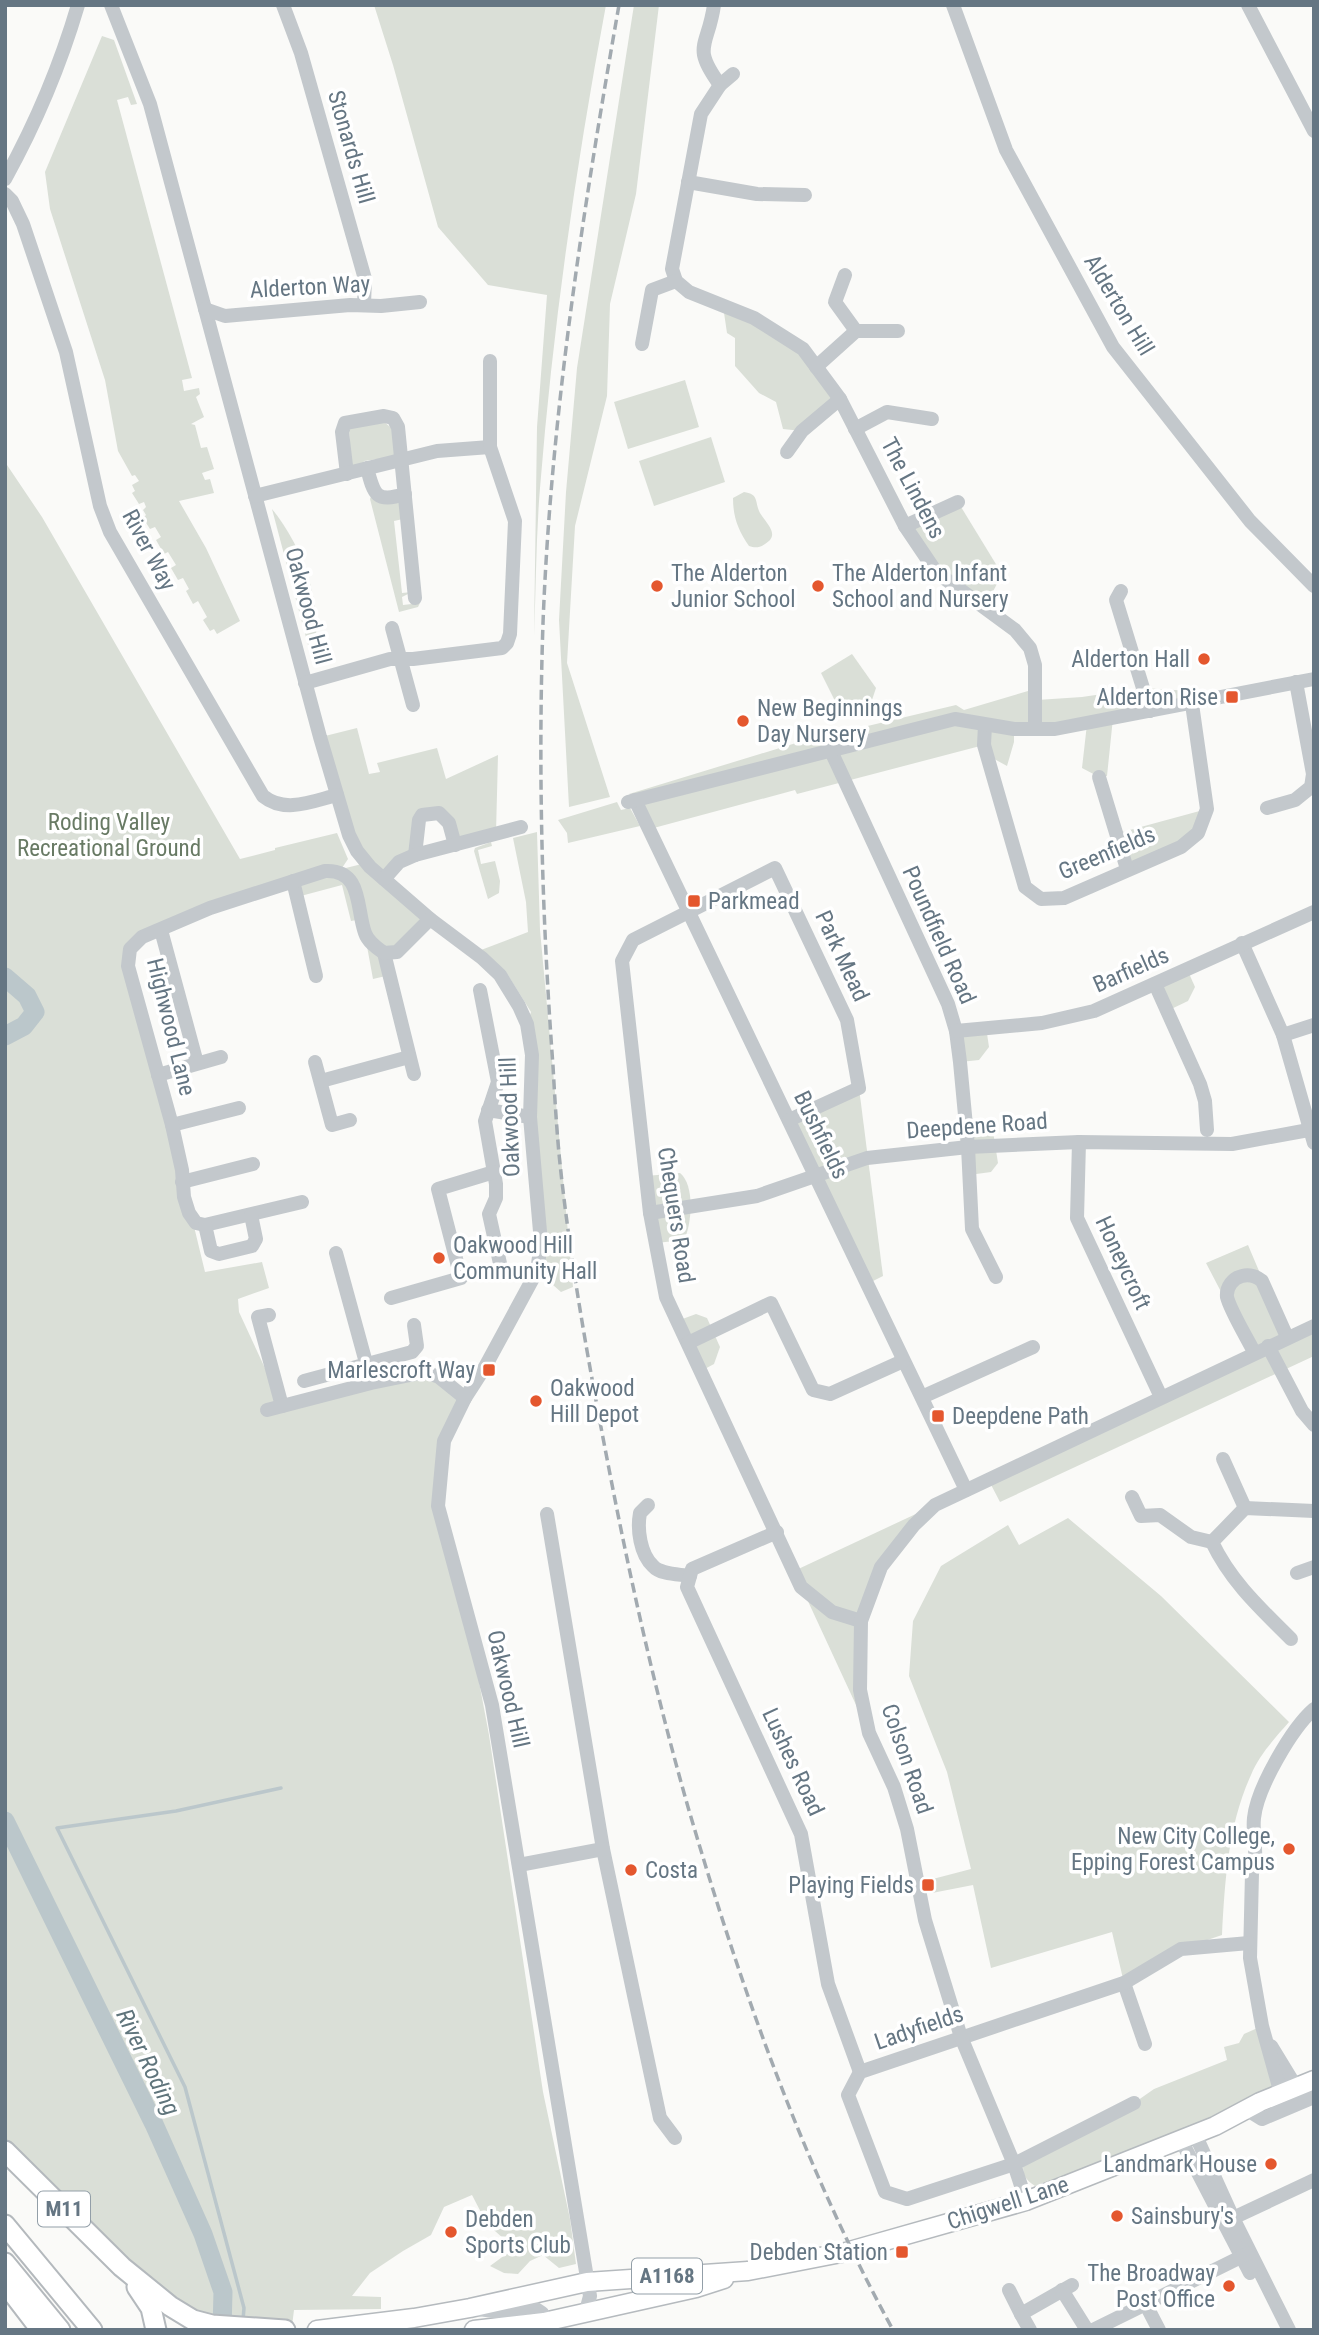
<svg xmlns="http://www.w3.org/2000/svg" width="1319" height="2335" font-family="'Roboto Condensed',sans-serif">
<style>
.green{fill:#dadfd7}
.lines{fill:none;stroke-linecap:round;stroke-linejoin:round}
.stream{stroke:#bbc7cb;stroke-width:3.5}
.river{stroke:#bbc7cb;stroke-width:19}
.major-casing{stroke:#b5babe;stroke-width:21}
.highway-casing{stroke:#b4b9bd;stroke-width:23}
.minor{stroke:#c3c8cc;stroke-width:14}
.major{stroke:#fff;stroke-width:18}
.highway{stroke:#fff;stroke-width:19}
.rail{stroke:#a2aab0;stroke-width:3.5;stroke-dasharray:10 5;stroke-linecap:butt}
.poi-dot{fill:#e4572e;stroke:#fff;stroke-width:2.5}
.labels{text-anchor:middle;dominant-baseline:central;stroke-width:7;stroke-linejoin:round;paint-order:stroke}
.shield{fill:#fff;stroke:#939fa8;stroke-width:2}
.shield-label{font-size:21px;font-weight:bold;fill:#657683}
.street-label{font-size:23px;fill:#657683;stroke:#fff}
.poi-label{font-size:23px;fill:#657683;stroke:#fff;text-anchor:start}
.park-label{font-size:23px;fill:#687a64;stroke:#fff}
.water-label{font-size:24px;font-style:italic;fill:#60757c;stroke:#fff}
</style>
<rect width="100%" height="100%" fill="#fafaf8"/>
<g class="green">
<path d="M374,5H606C576,165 553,326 540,488C536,537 536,587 534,636L537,427L547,295L488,285L438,227L393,65Z"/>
<polygon points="634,5 659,5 636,194 610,304 607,396 575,526 567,663 610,797 569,807 559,620 566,492 577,368"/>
<polygon points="102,36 114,40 137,104 131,105 128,97 117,100 192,378 182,380 184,391 199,388 200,394 196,397 204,417 191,424 195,425 201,448 207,447 214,469 202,473 205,480 210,479 214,493 179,501 206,548 240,621 217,634 214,629 210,631 203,620 207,617 198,601 193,604 186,591 189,589 183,578 178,580 171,568 176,565 168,552 164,554 156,540 161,537 155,527 150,529 143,518 146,515 143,510 146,507 144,502 139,504 132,493 135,491 132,485 139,481 135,475 132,476 118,451 105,380 50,209 45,172"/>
<polygon points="723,306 803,349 840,399 802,431 783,429 776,402 759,393 735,366 735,338 727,333"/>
<polygon points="685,380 699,427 628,449 614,402"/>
<polygon points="384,422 394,430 394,457 364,461 363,466 357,468 351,464 349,430 354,425"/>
<polygon points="711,437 725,482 654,506 639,461"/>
<polygon points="5,462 42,517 240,859 275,850 275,848 337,833 348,859 342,868 145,931 128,953 205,1272 262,1262 269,1288 238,1299 239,1312 282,1405 425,1372 465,1398 444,1441 438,1506 465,1607 489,1735 543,2092 570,2219 576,2264 559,2268 543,2255 530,2261 518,2274 504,2273 490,2266 509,2252 504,2239 487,2224 472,2195 444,2207 431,2235 403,2251 370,2273 352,2296 381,2297 381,2309 294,2310 292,2326 189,2312 125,2258 5,2138"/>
<path d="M744,492C758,494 755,500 759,511C764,522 782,534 765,544C759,548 755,548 749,546C738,530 733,517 733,498Z"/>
<polygon points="372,494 399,502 403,519 394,521 402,593 412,592 402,597 403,605 420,603 418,607 399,612 370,499"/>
<polygon points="958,502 1002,574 985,607 959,591 905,526"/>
<path d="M272,509C304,548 326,610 312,660Z"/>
<polygon points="852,654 876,688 871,703 844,719 821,673"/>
<polygon points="1143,688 1238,694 1113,718 1107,776 1099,777 1082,768 1087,724 1014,729 1014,742 1007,766 987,755 984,745 797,794 795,790 650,829 635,800 629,794 796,743 956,705 964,710 1028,691 1037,700 1082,697"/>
<polygon points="357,728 369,774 380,772 377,763 437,748 446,779 498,755 496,833 456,843 451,823 427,811 412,850 383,876 358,851 321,737"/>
<polygon points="617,802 621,810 630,808 640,826 568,843 567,833 558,820"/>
<polygon points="1207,809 1198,833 1127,869 1115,834"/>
<polygon points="537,832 540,930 573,1287 561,1292 537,1271 527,1024 531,1012 506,972 481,950 528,932 526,902 513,838"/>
<polygon points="491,842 492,846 478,850 481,864 495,861 500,881 499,893 488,899 474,851 475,848"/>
<polygon points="366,863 430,919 384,953 390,975 373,979 362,919 351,921 342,885 297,897 293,881"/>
<polygon points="1187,969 1195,987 1188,1001 1167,1011 1155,984"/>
<polygon points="986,1027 989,1047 979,1060 960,1062 956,1031"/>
<polygon points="859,1088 883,1276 867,1284 789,1120"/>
<polygon points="992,1125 998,1163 991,1172 969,1175 966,1127"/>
<path d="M680,1173C695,1185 692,1224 684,1240L656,1243L646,1176Z"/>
<polygon points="1248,1245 1287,1337 1314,1326 1314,1356 1000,1502 988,1479 1253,1353 1206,1263"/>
<polygon points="696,1314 707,1318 720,1347 714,1364 701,1371 677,1321"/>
<polygon points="935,1505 881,1567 861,1621 869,1733 794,1571"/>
<path d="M1068,1518L1161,1596L1289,1722C1275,1738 1259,1755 1251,1775C1228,1825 1225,1881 1222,1935L1181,1949L1124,1983L1112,1932L991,1968L973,1885L932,1893L929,1880L971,1869L947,1772L909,1676L913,1621L941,1566L1008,1525L1019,1545Z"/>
<path d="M1262,2026L1296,2087L1136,2156L1035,2186C1026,2180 1023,2176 1023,2165L1134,2103L1154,2089L1227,2060L1224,2047L1239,2043L1244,2034Z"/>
</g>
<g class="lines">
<polyline class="stream" points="243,2320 244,2308 185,2087 57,1828 176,1811 281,1788"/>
<g class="river">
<polyline points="5,977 27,996 35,1012 24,1026 5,1036"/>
<polyline points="5,1821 154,2124 203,2234 223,2292 222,2330"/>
</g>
<defs>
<g id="major">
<polyline points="317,2330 414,2318 470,2308 587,2282 748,2271 846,2252 1026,2201 1215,2126 1260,2102 1314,2080"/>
<polyline points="474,2330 544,2322 696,2288 724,2279"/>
</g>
<g id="highway">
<polyline points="5,2151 122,2267 170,2306 193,2320 212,2325 285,2330"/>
<polyline points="5,2225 92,2330"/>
<polyline points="5,2263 60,2330"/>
<polyline points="5,2283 41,2330"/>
<polyline points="137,2287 151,2308 156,2330"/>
</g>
</defs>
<use href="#major" class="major-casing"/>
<use href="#highway" class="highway-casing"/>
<g class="minor">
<polyline points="111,5 150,104 320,737 349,835 357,851 370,867 430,919 482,958 500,975 519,1006 527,1024 532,1055 530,1117 541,1243 537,1271 485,1367 465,1398 444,1441 438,1506 492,1705 590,2296 586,2311"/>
<polyline points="283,5 301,53 365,279 364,304"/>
<path d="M714,5C708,48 691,45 720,85"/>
<polyline points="953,5 1006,150 1113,347 1250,521 1314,586"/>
<polyline points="1248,5 1314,131"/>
<polyline points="733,74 720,85 701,114 672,269 676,281 689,292 754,318 803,349 840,399 905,526 936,572 1015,630 1030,648 1035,665 1035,729"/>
<path d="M5,179C36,123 60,66 78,5"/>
<polyline points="688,182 757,194 805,195"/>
<path d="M5,194L12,201L23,224L66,352L100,506L110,532L263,796C285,814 313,801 337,795"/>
<polyline points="845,275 835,302 856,331"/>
<polyline points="205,309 225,316 350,305 381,306 420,302"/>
<polyline points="642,344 652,290 676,281"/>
<polyline points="816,367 856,331 898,331"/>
<polyline points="855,429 887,412 932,419"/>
<polyline points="787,452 802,431 840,399"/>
<path d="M367,468C374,495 376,503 405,494"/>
<polyline points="347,474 342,432 345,423 384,416 393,418 398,427 415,598"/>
<polyline points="255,496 437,451 490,447 490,361"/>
<polyline points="905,526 958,502"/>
<polyline points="1121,591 1116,600 1150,711"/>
<polyline points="392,628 413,705"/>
<polyline points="305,683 390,659 413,659 502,648 507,643 510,634 515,521 490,447"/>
<polyline points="985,725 984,745 1025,887 1041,899 1064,898 1181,847 1198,833 1207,809 1192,704"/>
<polyline points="831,751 948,1004 956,1031 960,1062 968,1147 972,1229 996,1277"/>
<polyline points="1099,777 1127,869"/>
<polyline points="635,800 966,1490"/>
<polyline points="628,802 955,719 1014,729 1055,729 1314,679"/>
<polyline points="1267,808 1295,800 1311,787 1313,774 1296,682"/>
<polyline points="415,855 419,820 422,815 439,813 449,823 455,845"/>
<polyline points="384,879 399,862 415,855 521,827"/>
<polyline points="293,881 316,976"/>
<polyline points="161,930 197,1063"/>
<polyline points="1242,943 1283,1035 1314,1143"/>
<polyline points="384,953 414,1074"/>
<polyline points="1155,984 1200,1084 1205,1101 1207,1130"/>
<polyline points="480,990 498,1082 485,1121 496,1184 496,1198 489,1214 501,1268"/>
<polyline points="956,1031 1042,1023 1094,1011 1314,912"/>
<polyline points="1283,1035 1314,1025"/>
<polyline points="315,1062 332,1125 350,1120"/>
<polyline points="158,1075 221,1057"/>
<polyline points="321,1081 409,1057"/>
<polyline points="488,1110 530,1117"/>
<polyline points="789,1120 859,1088 847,1020 775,868 633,940 622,961 650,1213 666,1297 801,1587 832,1612 861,1621"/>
<polyline points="172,1125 239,1108"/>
<polyline points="1079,1142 1077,1218 1161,1397"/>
<polyline points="182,1182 253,1164"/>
<path d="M302,1202L205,1225L196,1223L189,1213L184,1197L182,1170L172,1125L128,966L130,949L142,937L210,908L325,871C363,869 356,909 365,933C368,942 377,948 384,953L397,952L430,919"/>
<polyline points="650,1213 757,1196 867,1158 968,1147 1079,1142 1232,1144 1314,1129"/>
<polyline points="205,1225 211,1251 219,1254 252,1246 256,1239 251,1215"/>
<polyline points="336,1253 368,1370"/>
<polyline points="391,1298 461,1278 438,1189 494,1172"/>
<polyline points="269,1315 258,1317 282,1406"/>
<polyline points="688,1343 771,1303 813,1390 830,1394 903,1361"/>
<polyline points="1268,1346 1302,1411 1314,1425"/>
<path d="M1254,1352C1247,1338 1230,1310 1227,1297C1226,1287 1233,1278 1242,1276C1250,1274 1256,1276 1262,1281L1287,1337"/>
<polyline points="304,1381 412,1352 417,1346 414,1325"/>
<polyline points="922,1397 1033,1347"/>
<polyline points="267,1410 371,1383 425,1372 439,1377 465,1398"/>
<polyline points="1223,1459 1245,1508"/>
<polyline points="1132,1497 1141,1516 1160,1515 1191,1537 1212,1542"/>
<path d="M648,1505L640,1513C637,1529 640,1554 653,1566C661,1575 679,1574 690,1576"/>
<polyline points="547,1514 603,1849 660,2118 675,2138"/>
<polyline points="777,1532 692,1569 687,1587 801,1834 828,1984 860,2072"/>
<polyline points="1297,1573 1314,1567"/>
<path d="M1291,1639C1261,1609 1231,1582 1212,1542L1245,1508L1314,1511"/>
<polyline points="519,1865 603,1849"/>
<polyline points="1124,1983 1145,2044"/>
<polyline points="1271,2046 1296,2087"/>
<path d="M1281,2094L1262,2026L1250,1958L1252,1873C1259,1855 1252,1837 1254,1818C1257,1788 1292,1728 1314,1709"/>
<polyline points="1134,2103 1014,2164 907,2199 885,2192 848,2095 860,2072 1124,1983 1181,1949 1249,1943"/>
<polyline points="1246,2109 1262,2119 1314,2097"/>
<polyline points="1195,2134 1233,2218 1289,2330"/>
<polyline points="1181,2140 1250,2273"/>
<polyline points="1026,2201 1014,2164 961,2037 925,1920 907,1829 894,1787 869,1733 860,1690 861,1621 881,1567 914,1525 935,1505 1314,1326"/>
<polyline points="1233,2218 1314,2180"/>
<polyline points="1009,2290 1021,2314 1072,2285"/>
<polyline points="1062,2290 1087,2330"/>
<polyline points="1145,2303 1159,2330"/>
<polyline points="478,2309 502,2312 533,2307 542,2313 544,2322"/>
<polyline points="1021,2314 1030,2330"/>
<polyline points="1093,2330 1249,2253"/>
</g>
<use href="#major" class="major"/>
<use href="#highway" class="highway"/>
<path class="rail" d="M619,5C583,210 551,415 543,623C538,771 542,918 553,1066C555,1101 557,1138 561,1173C572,1272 590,1371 609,1469C631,1583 656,1695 688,1807C741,1988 802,2163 893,2330"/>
</g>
<g class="poi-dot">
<circle cx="657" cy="586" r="7"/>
<circle cx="818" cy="586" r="7"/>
<circle cx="1204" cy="659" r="7"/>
<rect x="1225" y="690" width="14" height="14" rx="3.5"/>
<circle cx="743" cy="721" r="7"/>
<rect x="687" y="894" width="14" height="14" rx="3.5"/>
<circle cx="439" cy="1258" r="7"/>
<rect x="482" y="1363" width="14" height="14" rx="3.5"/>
<circle cx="536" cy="1401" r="7"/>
<rect x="931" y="1409" width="14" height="14" rx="3.5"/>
<circle cx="1289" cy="1849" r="7"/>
<circle cx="631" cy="1870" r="7"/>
<rect x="921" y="1878" width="14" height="14" rx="3.5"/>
<circle cx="1271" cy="2164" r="7"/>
<circle cx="1117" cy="2216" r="7"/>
<circle cx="451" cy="2232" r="7"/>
<rect x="895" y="2245" width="14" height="14" rx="3.5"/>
<circle cx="1229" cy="2286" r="7"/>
</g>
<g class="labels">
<g class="shield">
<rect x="38" y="2191.5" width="52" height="35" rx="5"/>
<rect x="632" y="2258.5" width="70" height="35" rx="5"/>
</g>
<g class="shield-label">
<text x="64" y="2209">M11</text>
<text x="667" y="2276">A1168</text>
</g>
<g class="street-label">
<text transform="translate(351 147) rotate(74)">Stonards Hill</text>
<text transform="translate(310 287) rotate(-3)">Alderton Way</text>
<text transform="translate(1119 305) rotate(59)">Alderton Hill</text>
<text transform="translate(913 488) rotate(62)">The Lindens</text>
<text transform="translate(149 550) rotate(62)">River Way</text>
<text transform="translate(308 606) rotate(75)">Oakwood Hill</text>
<text transform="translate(1107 853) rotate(-23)">Greenfields</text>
<text transform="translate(939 935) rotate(66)">Poundfield Road</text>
<text transform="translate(842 956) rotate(65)">Park Mead</text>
<text transform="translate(1131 970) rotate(-24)">Barfields</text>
<text transform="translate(171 1027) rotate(76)">Highwood Lane</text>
<text transform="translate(510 1117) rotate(-92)">Oakwood Hill</text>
<text transform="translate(977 1126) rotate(-4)">Deepdene Road</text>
<text transform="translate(821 1135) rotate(64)">Bushfields</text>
<text transform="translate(676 1215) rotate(81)">Chequers Road</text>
<text transform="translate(1123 1263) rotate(65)">Honeycroft</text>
<text transform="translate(508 1689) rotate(77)">Oakwood Hill</text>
<text transform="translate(907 1759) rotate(71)">Colson Road</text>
<text transform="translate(793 1762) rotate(65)">Lushes Road</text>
<text transform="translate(919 2028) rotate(-19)">Ladyfields</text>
<text transform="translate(1008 2203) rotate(-18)">Chigwell Lane</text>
</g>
<g class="poi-label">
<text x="671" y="573">The Alderton<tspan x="671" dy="26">Junior School</tspan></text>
<text x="832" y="573">The Alderton Infant<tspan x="832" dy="26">School and Nursery</tspan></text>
<text x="1190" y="659" text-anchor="end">Alderton Hall</text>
<text x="1218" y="697" text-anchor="end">Alderton Rise</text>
<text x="757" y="708">New Beginnings<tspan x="757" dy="26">Day Nursery</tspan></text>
<text x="708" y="901">Parkmead</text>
<text x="453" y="1245">Oakwood Hill<tspan x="453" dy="26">Community Hall</tspan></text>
<text x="475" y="1370" text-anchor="end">Marlescroft Way</text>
<text x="550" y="1388">Oakwood<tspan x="550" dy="26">Hill Depot</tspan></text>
<text x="952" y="1416">Deepdene Path</text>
<text x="1275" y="1836" text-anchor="end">New City College,<tspan x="1275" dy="26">Epping Forest Campus</tspan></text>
<text x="645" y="1870">Costa</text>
<text x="914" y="1885" text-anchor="end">Playing Fields</text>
<text x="1257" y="2164" text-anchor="end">Landmark House</text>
<text x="1131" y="2216">Sainsbury's</text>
<text x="465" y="2219">Debden<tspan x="465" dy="26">Sports Club</tspan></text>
<text x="888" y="2252" text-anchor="end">Debden Station</text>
<text x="1215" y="2273" text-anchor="end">The Broadway<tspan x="1215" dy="26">Post Office</tspan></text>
</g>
<g class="park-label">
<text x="109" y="822">Roding Valley<tspan x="109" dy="26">Recreational Ground</tspan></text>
</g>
<g class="water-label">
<text transform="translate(148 2062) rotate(64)">River Roding</text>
</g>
</g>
<rect width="1319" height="2335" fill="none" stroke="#657683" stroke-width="14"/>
</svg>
